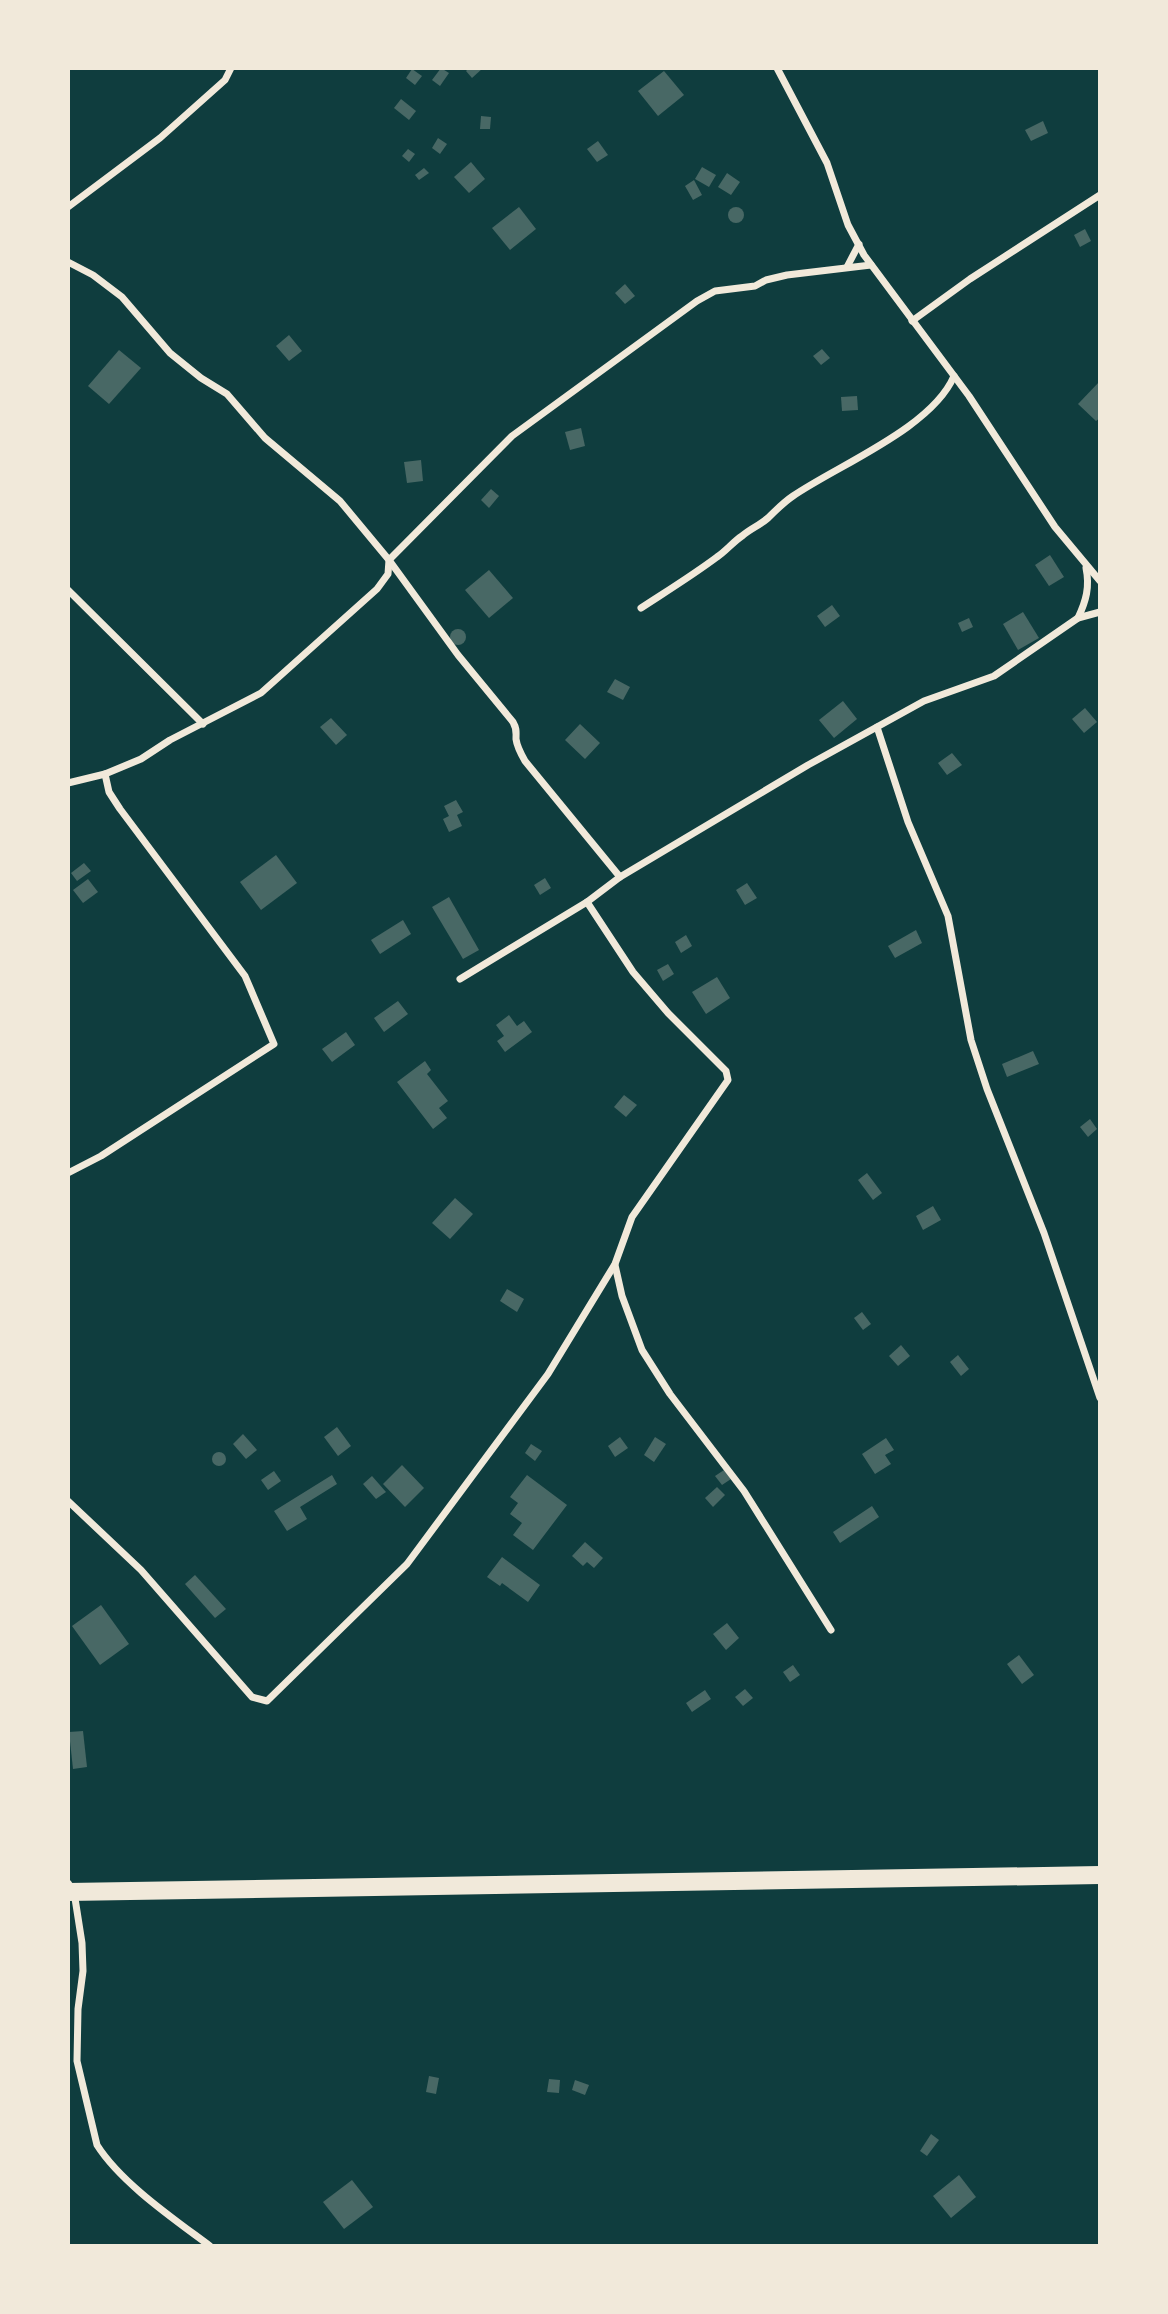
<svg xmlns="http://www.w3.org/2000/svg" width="1168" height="2314" font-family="Inter,sans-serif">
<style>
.building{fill:#486865}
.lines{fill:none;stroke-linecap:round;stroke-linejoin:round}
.minor{stroke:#f1e9da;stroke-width:7}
.trunk{stroke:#f1e9da;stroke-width:18}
</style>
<rect width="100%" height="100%" fill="#0f3d3e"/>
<g class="building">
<polygon points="441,68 449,73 440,86 432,80"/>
<polygon points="469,68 483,68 472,78 466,71"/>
<polygon points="412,69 422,76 415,85 406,78"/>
<polygon points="664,71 684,95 658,116 638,91"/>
<polygon points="401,99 416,111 409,120 394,108"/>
<polygon points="481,116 491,117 490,129 480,129"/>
<polygon points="1043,121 1048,133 1031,141 1025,130"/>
<polygon points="438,138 447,144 440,154 432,148"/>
<polygon points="598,141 608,155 597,162 587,149"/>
<polygon points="408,149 415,154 409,162 402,156"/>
<polygon points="471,162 485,179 469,193 454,177"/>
<polygon points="702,167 716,175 709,187 695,179"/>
<polygon points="424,168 429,173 419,180 415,175"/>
<polygon points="727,173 740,182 731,195 718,187"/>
<polygon points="694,180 702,195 693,200 685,186"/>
<polygon points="519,207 536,229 510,250 492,228"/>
<circle cx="736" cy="215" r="8"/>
<polygon points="1085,229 1091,241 1080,247 1074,235"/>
<polygon points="625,284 635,296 625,304 615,293"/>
<polygon points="289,335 302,351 289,361 276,346"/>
<polygon points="822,349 830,358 821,365 813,356"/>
<polygon points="119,350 141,368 109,404 88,386"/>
<polygon points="1100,381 1100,418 1096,421 1078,404"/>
<polygon points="857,396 858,410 842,411 841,397"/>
<polygon points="581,428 585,446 570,450 565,432"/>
<polygon points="421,460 423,481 407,483 404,462"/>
<polygon points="491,489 499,496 489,508 481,500"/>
<polygon points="1050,555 1064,577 1049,586 1035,565"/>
<polygon points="489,570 513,598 489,618 465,590"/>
<polygon points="832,605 840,616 825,627 817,616"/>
<polygon points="1023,612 1039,638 1018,650 1003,624"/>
<polygon points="969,618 973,627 962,632 958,623"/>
<circle cx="458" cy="637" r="8"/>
<polygon points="615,679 630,687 623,700 607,692"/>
<polygon points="843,701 857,719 834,738 819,720"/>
<polygon points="1085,708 1097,722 1084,733 1072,719"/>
<polygon points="331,718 347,735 336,745 320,727"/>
<polygon points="580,724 600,743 585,759 565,740"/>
<polygon points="952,753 962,765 947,775 938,763"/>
<polygon points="456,800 463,812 457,815 462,826 449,832 443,819 449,816 444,806"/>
<polygon points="276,855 297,883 261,910 240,882"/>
<polygon points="84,863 91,871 77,881 71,873"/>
<polygon points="545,878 551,888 540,895 534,885"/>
<polygon points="88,879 98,892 83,903 73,890"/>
<polygon points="747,883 757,898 745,905 736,890"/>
<polygon points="449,897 479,950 463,959 432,907"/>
<polygon points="403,920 411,934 380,954 371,940"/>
<polygon points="916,930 922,943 895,958 888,946"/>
<polygon points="686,935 692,946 681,953 675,942"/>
<polygon points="668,964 674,974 663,981 657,970"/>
<polygon points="717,977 730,998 706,1014 692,992"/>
<polygon points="398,1001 408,1014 384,1032 374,1018"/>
<polygon points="509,1015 517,1026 524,1021 532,1032 505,1052 497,1041 504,1036 496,1025"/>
<polygon points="346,1032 355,1045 332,1062 322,1049"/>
<polygon points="1033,1051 1039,1064 1007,1077 1002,1064"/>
<polygon points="425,1061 431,1070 427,1074 448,1101 439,1108 447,1118 433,1129 397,1082"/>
<polygon points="624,1095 637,1105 626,1117 614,1107"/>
<polygon points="1090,1119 1097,1129 1088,1137 1080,1127"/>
<polygon points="867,1173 882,1193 873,1200 858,1180"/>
<polygon points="455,1198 473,1214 450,1239 432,1223"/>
<polygon points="933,1206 941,1220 923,1230 916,1216"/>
<polygon points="507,1289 524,1299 517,1312 500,1301"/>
<polygon points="862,1312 871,1324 863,1330 854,1318"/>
<polygon points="901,1345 910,1356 898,1366 889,1356"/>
<polygon points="958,1355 969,1369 961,1376 950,1362"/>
<polygon points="337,1427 351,1446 338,1456 324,1437"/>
<polygon points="243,1434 257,1450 246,1459 233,1444"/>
<polygon points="620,1437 628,1448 615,1457 608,1446"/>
<polygon points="655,1437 666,1444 654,1462 644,1455"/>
<polygon points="886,1438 894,1450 885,1455 891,1464 875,1474 862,1454"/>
<polygon points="531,1444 542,1451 535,1461 525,1453"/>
<circle cx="219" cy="1459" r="7"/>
<polygon points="402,1465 424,1488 405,1507 383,1484"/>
<polygon points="724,1470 731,1479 722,1485 715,1476"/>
<polygon points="274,1471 281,1481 268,1490 261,1480"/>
<polygon points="332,1475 337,1484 300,1507 307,1519 287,1531 274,1511"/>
<polygon points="527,1475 567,1505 533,1550 513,1535 522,1523 510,1514 518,1503 510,1497"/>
<polygon points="372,1476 386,1492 376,1499 363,1484"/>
<polygon points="717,1487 725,1495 713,1507 705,1498"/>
<polygon points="872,1506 879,1517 840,1543 833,1532"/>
<polygon points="585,1542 603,1558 594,1568 587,1562 583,1566 572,1556"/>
<polygon points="502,1557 540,1585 528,1602 502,1583 500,1586 487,1577"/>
<polygon points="195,1575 226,1609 215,1618 185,1584"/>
<polygon points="101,1605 129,1644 100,1665 72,1626"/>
<polygon points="727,1623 739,1638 726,1650 713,1634"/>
<polygon points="1019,1655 1034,1675 1022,1684 1007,1664"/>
<polygon points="793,1665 800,1675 790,1682 783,1672"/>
<polygon points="745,1689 753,1698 743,1706 735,1697"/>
<polygon points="705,1690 711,1699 692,1712 686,1703"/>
<polygon points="83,1731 87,1767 73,1769 69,1732"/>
<polygon points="429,2076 439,2078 436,2094 426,2092"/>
<polygon points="549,2079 560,2080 559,2093 547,2092"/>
<polygon points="575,2080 589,2085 585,2095 572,2090"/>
<polygon points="931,2134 939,2140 927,2156 920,2151"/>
<polygon points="959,2175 976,2197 951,2218 933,2196"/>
<polygon points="352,2180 373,2207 344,2229 323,2202"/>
</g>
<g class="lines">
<g class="minor">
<polyline points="777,68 827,163 848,225 864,255 969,396 1055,527 1100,581"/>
<polyline points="68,207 160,138 225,80 231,68"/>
<path d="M68,262L93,275L122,297L170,353L201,378L227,394L265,438L340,501L389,560L458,655L513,722C517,729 516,732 516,739C517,747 521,754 525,761L620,877"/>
<polyline points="847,267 859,244"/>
<polyline points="912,321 970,279 1100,195"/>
<polyline points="68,590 203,724"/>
<path d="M641,608C667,591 693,575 717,557C726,551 733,542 742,536C750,529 760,525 768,518C776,510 784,502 793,496C838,465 932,428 954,376"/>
<path d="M1078,618C1086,601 1090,587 1086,568"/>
<polyline points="877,727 908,822 948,916 971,1040 987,1089 1044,1233 1100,1398"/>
<polyline points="68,783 105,774 141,759 170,740 261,693 377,589 388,574 389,560 512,436 697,301 715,291 755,286 766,280 787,275 871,265"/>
<polyline points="460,979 587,902 620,877 808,765 924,701 994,676 1078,618 1100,612"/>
<polyline points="68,1173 101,1156 274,1044 245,976 120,809 109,792 105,774"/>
<polyline points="615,1265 622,1296 642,1350 670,1394 744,1491 831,1630"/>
<polyline points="68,1501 141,1570 252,1697 267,1701 407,1564 548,1374 615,1264 632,1217 728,1080 726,1071 668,1013 633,972 587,902"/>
<path d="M68,1883L74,1892L82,1943L83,1971L78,2009L77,2061L97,2145C121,2183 174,2219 210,2246"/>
</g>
<polyline class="trunk" points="68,1892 1100,1875"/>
</g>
<rect width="1168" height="2314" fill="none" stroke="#f1e9da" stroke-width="140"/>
</svg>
